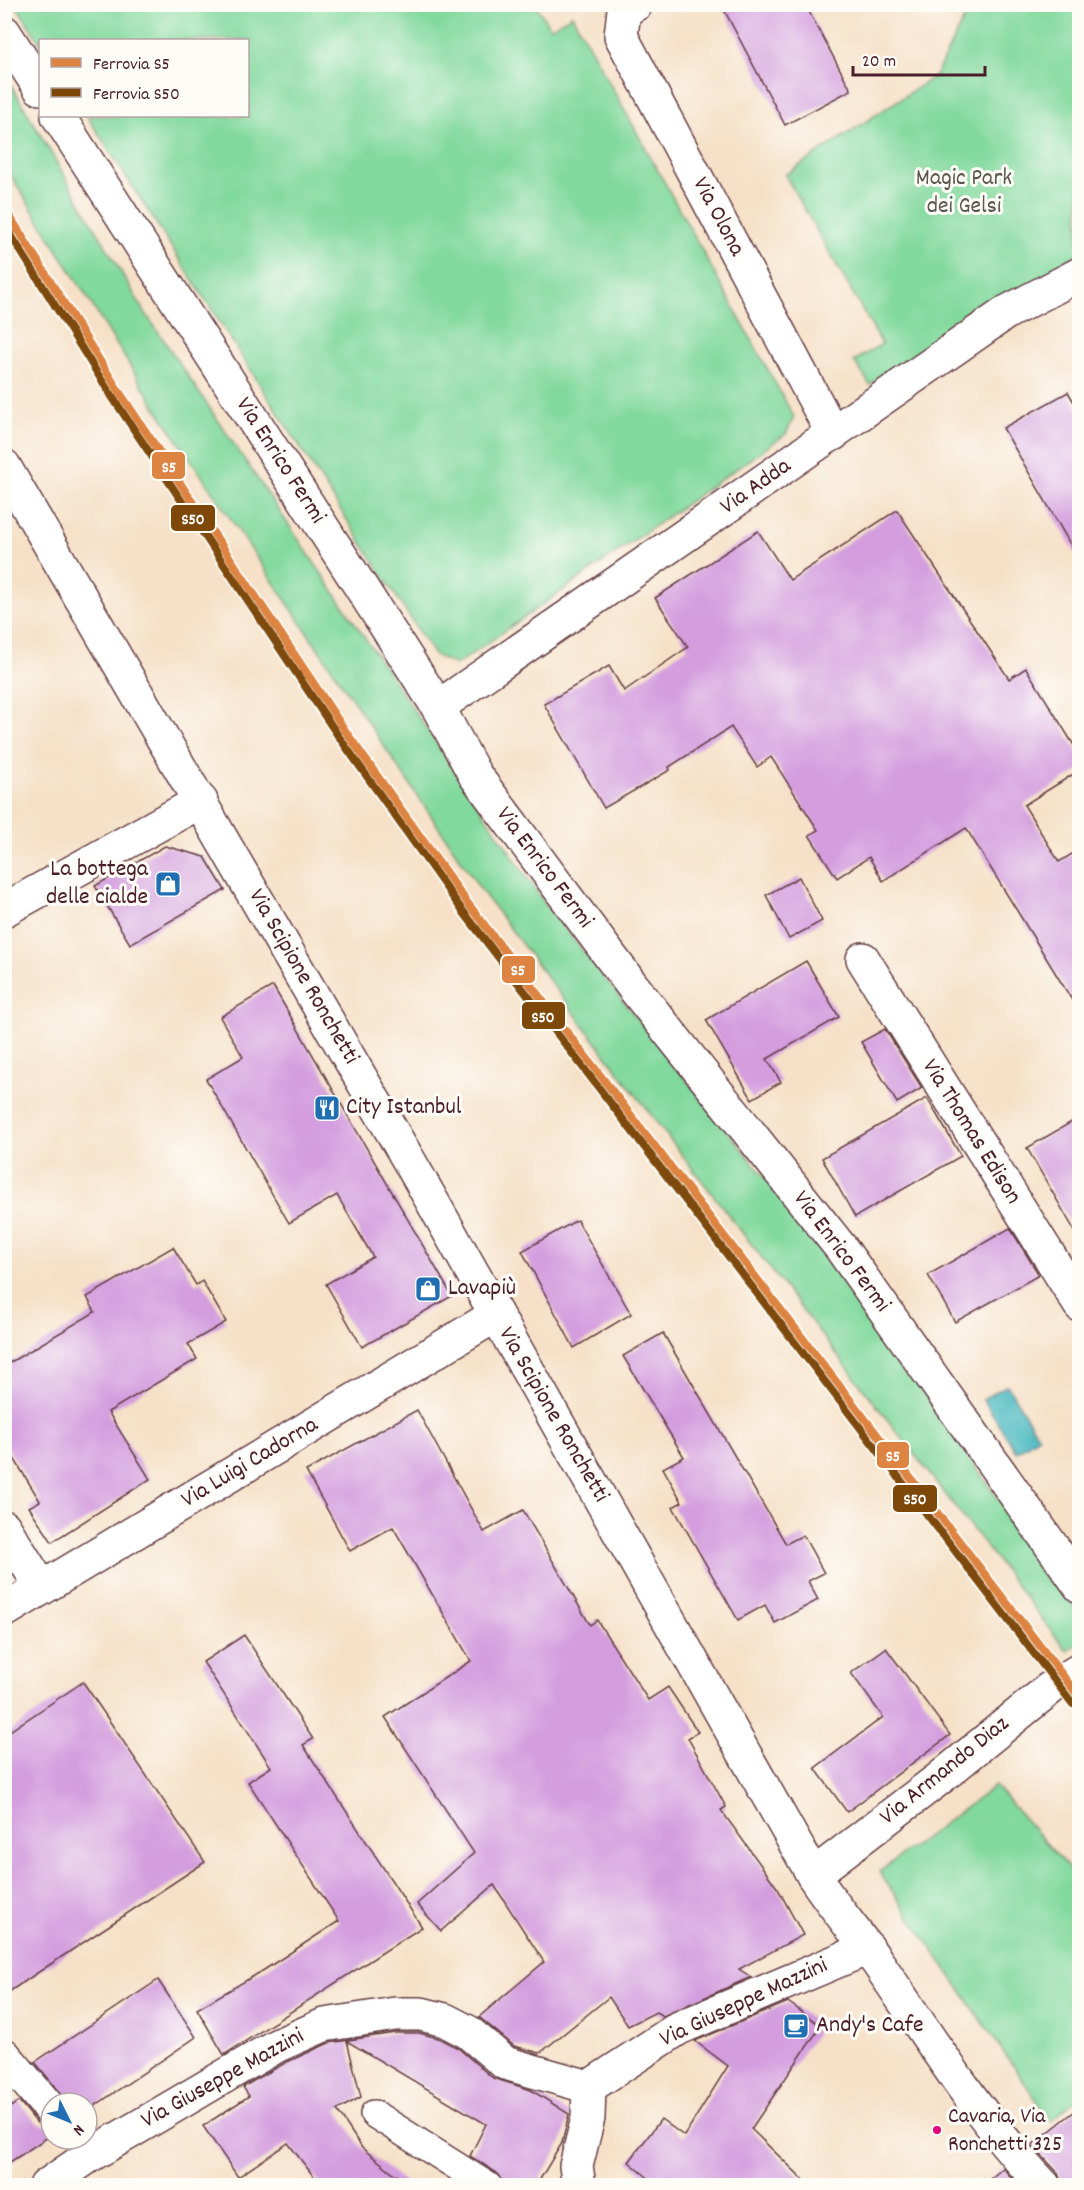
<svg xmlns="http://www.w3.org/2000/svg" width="1084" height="2190" font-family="Dekko,sans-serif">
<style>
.green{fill:#82d99d;stroke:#667c64;stroke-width:1.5}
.water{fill:#4ab9c0;stroke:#4a6c76;stroke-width:1.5}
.building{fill:#d39dde}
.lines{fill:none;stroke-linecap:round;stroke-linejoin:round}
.lane-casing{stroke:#643c43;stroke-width:30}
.street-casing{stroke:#643c43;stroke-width:36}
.secondary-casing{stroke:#643c43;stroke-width:36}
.lane{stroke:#fff;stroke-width:27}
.street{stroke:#fff;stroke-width:33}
.secondary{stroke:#fff;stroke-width:33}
.rail-1-casing{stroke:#fdfcf7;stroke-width:12}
.rail-2-casing{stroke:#fdfcf7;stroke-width:12}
.rail-1{stroke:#dd8443;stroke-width:8}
.rail-2{stroke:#7d4808;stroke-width:8}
.bus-dot{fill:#e5007d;stroke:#fdfcf7;stroke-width:2}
.labels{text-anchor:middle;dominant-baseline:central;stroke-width:6;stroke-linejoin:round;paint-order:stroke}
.bus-label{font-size:22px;fill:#4a1f2b;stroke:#fdfcf7;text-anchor:start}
.park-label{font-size:24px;fill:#5b574d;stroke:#fdfcf7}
.street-label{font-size:24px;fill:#4a1f2b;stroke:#fdfcf7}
.poi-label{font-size:24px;fill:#4a1f2b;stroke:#fdfcf7;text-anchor:start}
.line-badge{stroke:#fdfcf7;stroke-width:2}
.badge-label{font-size:16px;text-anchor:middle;font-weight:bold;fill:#fff}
</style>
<rect width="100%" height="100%" fill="#fdfcf7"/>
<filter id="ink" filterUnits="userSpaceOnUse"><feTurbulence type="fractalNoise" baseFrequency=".0167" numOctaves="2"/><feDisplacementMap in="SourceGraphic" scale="12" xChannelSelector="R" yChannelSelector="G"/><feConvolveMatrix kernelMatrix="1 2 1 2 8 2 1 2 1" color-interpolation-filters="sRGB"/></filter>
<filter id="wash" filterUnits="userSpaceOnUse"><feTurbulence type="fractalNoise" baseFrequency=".008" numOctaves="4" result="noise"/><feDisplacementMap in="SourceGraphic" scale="24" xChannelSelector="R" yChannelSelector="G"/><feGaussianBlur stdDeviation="1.35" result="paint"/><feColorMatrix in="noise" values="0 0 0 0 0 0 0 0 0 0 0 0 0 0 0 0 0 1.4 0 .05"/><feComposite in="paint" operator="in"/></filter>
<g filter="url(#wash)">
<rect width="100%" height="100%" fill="#f6e1c8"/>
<g class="green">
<polygon points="536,5 550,28 572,15 794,417 786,434 456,665 434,655 87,116 248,116 248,40 40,40 40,43 16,5"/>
<polygon points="971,5 1079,5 1079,253 870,385 854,361 882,344 785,175 935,76"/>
<polygon points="4,73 144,311 545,904 817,1242 1079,1613 1079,1642 1067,1651 658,1124 481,890 162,417 5,166"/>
<polygon points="995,1786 1079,1880 1079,2097 1051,2121 879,1872"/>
</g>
<polygon class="water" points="1007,1385 1039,1437 1016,1452 983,1399"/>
<g id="blocks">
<g class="building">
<polygon points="721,4 805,4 851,90 785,125"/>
<polygon points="1068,392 1080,412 1080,561 1003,428"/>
<polygon points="897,510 1009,679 1026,668 1080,755 1080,770 1024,805 1059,862 1080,849 1080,1013 966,828 883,881 869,857 837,878 809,835 818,830 771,757 757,767 731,727 669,767 670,770 604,808 544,704 609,666 624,691 688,647 655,598 758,531 790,580"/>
<polygon points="165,846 205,857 225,890 130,944 95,886"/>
<polygon points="799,877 822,921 789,939 766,895"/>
<polygon points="806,961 839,1017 767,1059 781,1082 752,1099 706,1020"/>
<polygon points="273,986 452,1296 362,1347 326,1284 373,1257 337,1195 289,1223 206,1079 243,1057 220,1017"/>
<polygon points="885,1029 922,1088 897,1103 861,1042"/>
<polygon points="927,1098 961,1156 855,1217 822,1158"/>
<polygon points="1080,1117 1080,1240 1027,1148"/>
<polygon points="577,1220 631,1314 574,1348 522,1251"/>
<polygon points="1010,1228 1039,1275 955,1322 928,1275"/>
<polygon points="173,1247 196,1285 202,1281 226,1322 188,1344 197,1359 108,1412 150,1479 52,1542 29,1507 40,1501 4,1442 4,1366 95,1312 87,1297"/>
<polygon points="663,1333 786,1544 803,1535 824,1573 808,1581 818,1600 775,1623 765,1605 738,1620 673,1507 682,1502 663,1468 684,1457 623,1356"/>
<polygon points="417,1410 484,1532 523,1510 590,1625 597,1620 648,1700 668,1687 698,1732 688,1738 726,1807 721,1810 778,1889 803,1935 739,1969 751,1977 663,2016 656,2012 628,2026 609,1997 540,2053 514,2046 479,2017 544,1962 494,1885 441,1931 417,1904 474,1853 385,1717 471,1661 393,1527 350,1551 306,1471"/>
<polygon points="244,1635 313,1739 303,1745 422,1927 224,2055 197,2009 264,1970 339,1921 248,1782 271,1767 203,1662"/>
<polygon points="886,1648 950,1735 847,1812 815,1768 883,1717 851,1673"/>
<polygon points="83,1682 205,1862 4,1995 4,1735"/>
<polygon points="158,1980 196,2037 87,2111 87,2103 68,2103 35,2062"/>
<polygon points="788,2002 821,2026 751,2129 810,2186 658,2186 629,2162 661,2119 684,2136 728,2066 695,2041"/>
<polygon points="395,2033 419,2033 438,2038 458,2048 493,2078 531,2090 569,2114 562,2143 536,2186 504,2186 497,2173 470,2156 486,2124 347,2041 361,2097 337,2110 362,2148 410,2186 321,2186 288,2143 238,2177 203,2126 249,2096 243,2087 285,2063 329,2043"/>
<polygon points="19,2101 37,2123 51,2128 51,2135 4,2166 4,2112"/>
<polygon points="1080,2107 1080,2186 1062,2186 1058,2173 1032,2145"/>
<polygon points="1003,2168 1018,2186 982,2186"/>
</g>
</g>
</g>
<g filter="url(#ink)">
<use href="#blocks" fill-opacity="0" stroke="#643c43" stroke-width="1.5"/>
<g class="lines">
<defs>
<polyline id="lane" points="374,2114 488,2186"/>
<g id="street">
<polyline points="636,4 624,10 621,36 833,434"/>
<polyline points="4,32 40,88"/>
<polyline points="58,116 438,707 475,775 634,988 841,1248 1080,1586"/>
<polyline points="438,707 1007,312 1080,274"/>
<polyline points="4,910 201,801"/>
<polyline points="863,959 1080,1305"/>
<polyline points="4,1527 42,1588"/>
<polyline points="4,1611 496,1315"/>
<polyline points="813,1875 940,1778 1053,1686 1080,1670"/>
<polyline points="4,2055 51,2110"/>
<polyline points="46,2186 89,2156 276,2046 324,2025 395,2014 421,2014 445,2020 468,2032 505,2063 589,2087 679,2028 868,1948"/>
<polyline points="579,2186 576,2166 588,2118 589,2087"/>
</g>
<path id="secondary" d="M4,466L415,1171L813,1875C833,1906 857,1933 878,1963C930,2039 980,2119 1044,2186"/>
</defs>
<use href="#lane" class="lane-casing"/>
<use href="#street" class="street-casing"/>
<use href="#secondary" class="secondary-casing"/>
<use href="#lane" class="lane"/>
<use href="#street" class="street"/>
<use href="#secondary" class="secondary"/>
<defs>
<polyline id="rail-1" points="4,207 118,390 346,732 469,905 1080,1698"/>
<polyline id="rail-2" points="4,224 111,395 339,737 462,910 1073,1704"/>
</defs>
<use href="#rail-1" class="rail-1-casing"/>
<use href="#rail-2" class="rail-2-casing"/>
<use href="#rail-1" class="rail-1"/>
<use href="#rail-2" class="rail-2"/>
</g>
</g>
<defs>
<symbol id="shop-square" viewBox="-11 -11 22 22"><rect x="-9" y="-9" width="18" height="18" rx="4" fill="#1f6fb2" stroke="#fdfcf7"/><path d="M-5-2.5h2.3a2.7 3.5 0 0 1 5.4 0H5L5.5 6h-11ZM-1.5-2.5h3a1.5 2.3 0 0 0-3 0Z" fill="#fff"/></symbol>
<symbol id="restaurant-square" viewBox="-11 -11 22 22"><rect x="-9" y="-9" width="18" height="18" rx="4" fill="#1f6fb2" stroke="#fdfcf7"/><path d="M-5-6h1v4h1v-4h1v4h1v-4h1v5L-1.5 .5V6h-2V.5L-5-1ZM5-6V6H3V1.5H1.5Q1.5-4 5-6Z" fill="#fff"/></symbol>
<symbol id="cafe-square" viewBox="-11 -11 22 22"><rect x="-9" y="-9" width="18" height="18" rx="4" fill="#1f6fb2" stroke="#fdfcf7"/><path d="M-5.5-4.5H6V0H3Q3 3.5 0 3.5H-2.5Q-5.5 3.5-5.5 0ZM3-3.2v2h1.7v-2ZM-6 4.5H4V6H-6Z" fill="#fff"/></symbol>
</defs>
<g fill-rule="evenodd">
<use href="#shop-square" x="153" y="869" width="30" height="30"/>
<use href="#restaurant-square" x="312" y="1093" width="30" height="30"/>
<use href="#shop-square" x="413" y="1274" width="30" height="30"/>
<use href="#cafe-square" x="781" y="2011" width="30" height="30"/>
</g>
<circle class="bus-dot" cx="937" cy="2130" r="5"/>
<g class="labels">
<g class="bus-label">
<text x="948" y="2117">Cavaria, Via<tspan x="948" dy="28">Ronchetti 325</tspan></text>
</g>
<g class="park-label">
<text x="964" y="179">Magic Park<tspan x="964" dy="28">dei Gelsi</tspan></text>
</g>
<g class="street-label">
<text transform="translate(718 217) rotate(62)">Via Olona</text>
<text transform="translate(280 461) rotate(57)">Via Enrico Fermi</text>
<text transform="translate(756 487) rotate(-35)">Via Adda</text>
<text transform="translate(544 868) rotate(53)">Via Enrico Fermi</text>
<text transform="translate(303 977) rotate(60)">Via Scipione Ronchetti</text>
<text transform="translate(971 1132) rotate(58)">Via Thomas Edison</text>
<text transform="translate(841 1252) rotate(53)">Via Enrico Fermi</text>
<text transform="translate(553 1415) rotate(60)">Via Scipione Ronchetti</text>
<text transform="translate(250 1463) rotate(-31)">Via Luigi Cadorna</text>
<text transform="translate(945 1771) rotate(-39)">Via Armando Diaz</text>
<text transform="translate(744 2003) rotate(-25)">Via Giuseppe Mazzini</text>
<text transform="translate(223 2079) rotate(-29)">Via Giuseppe Mazzini</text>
</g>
<g class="poi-label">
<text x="148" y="870" text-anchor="end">La bottega<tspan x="148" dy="28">delle cialde</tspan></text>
<text x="346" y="1108">City Istanbul</text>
<text x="448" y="1289">Lavapiù</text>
<text x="816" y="2026">Andy's Cafe</text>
</g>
</g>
<g class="line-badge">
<rect x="151" y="451" width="35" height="29" rx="6" fill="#dd8443"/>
<rect x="170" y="504" width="46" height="28" rx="6" fill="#7d4808"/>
<rect x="501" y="955" width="35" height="29" rx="6" fill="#dd8443"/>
<rect x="521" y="1001" width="45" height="29" rx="6" fill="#7d4808"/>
<rect x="876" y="1441" width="34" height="28" rx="6" fill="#dd8443"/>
<rect x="892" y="1484" width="46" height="29" rx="6" fill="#7d4808"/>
</g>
<g class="badge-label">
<text x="169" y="472">S5</text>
<text x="193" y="524">S50</text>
<text x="518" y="975">S5</text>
<text x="543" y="1022">S50</text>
<text x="893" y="1461">S5</text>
<text x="915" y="1504">S50</text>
</g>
<rect width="1084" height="2190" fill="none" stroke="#fdfcf7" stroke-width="24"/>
<rect x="39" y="39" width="210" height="78" fill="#fdfcf7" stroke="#b5a4a5" stroke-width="1.5"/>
<rect x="51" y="58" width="30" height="9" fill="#dd8443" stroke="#b5a4a5" stroke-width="1.5"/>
<text x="93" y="69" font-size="18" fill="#4a1f2b">Ferrovia S5</text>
<rect x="51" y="88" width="30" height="9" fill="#7d4808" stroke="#b5a4a5" stroke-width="1.5"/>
<text x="93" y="99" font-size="18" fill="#4a1f2b">Ferrovia S50</text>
<g transform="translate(69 2121) rotate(133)"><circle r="28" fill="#fdfcf7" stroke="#b5a4a5" stroke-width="1.5"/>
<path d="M0-4.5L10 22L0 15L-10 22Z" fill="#1f6fb2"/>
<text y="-9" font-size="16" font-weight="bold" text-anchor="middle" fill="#4a1f2b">N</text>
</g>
<path d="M853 66v9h132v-9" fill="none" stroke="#4a1f2b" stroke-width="3"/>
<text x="862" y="66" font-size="18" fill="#4a1f2b" stroke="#fdfcf7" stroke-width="4.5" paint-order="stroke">20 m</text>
</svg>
